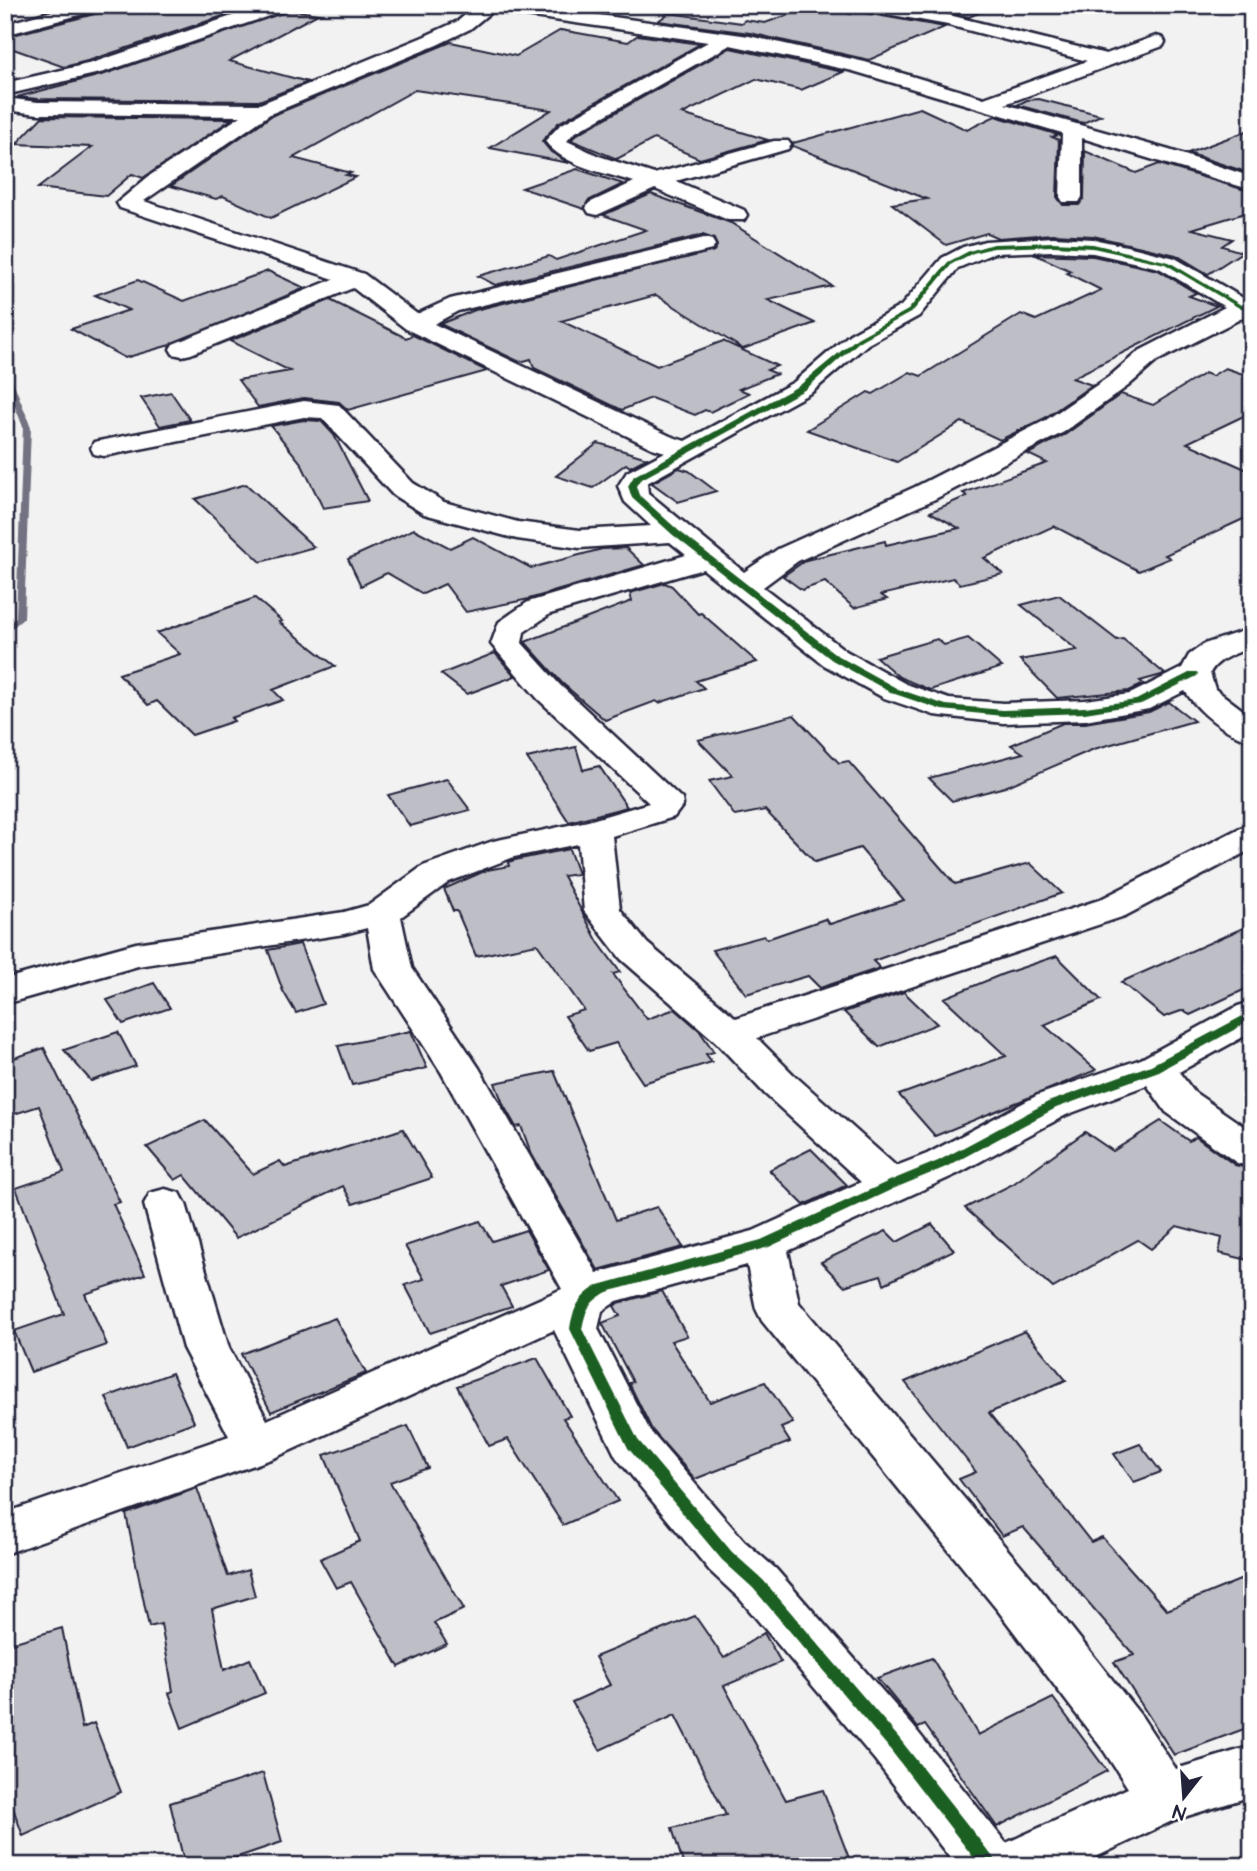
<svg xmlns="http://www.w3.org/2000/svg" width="1257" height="1871" font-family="'Architects Daughter',sans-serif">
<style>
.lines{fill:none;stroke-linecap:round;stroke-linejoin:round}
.stream{fill:#727282;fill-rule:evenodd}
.building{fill:#bebec6;stroke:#22223b;stroke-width:2}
.minor-casing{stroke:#22223b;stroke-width:5}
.minor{fill:#fff;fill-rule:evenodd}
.cycleway-casing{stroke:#fff;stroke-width:5}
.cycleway{fill:#1b5e20;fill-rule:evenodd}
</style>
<rect width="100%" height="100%" fill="#f2f2f3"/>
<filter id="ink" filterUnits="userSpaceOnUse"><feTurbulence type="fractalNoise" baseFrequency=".0143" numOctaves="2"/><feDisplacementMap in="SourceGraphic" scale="14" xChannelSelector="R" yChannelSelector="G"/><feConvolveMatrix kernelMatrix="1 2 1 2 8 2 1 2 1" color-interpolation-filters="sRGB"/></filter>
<g filter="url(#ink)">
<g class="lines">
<polygon class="stream" points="5,369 9,371 31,427 24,618 5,634 5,626 16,617 23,427 5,381"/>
</g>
<g class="building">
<polygon points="107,5 256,5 91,60 64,67 5,46 5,37 102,12"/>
<polygon points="816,5 851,14 853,5 865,13 945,27 869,60 750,33 658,21 669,13 741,23 745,20 765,23"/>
<polygon points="912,5 997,5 969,17"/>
<polygon points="291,10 318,14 229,61 308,82 259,101 38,99 17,97 105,74"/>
<polygon points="561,30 628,42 638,35 700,44 558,123 542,141 551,152 569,163 490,148 551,110 415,90 293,158 351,173 346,175 356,177 271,218 223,196 216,199 171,186 271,116 451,42 516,56"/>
<polygon points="730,48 843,72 801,90 756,79 682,114 768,140 700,159 654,139 617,159 571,140 576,135"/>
<polygon points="1039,99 1101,115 1083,123 1017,105 1027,100"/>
<polygon points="920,108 967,130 995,116 1059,135 1052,137 1059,140 1057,197 1063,205 1079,205 1084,198 1085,151 1136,173 1159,164 1252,192 1252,211 1192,229 1232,239 1222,246 1242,252 1208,274 1176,255 1093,236 1053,234 998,238 987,233 946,245 892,204 927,199 793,146 793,143"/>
<polygon points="42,117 232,119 143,178 132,174 106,196 38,188 92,147 16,144"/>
<polygon points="1252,129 1252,174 1188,153"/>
<polygon points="577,169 623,184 588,201 584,209 522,188"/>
<polygon points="651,194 731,223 832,286 768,300 815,323 743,349 656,295 561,321 657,366 723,341 777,366 767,370 777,374 739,389 749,393 710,412 705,410 695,415 651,398 622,410 534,368 531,359 520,362 440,324 475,310 714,251 717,246 714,239 703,235 495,285 478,276 549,256 556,260 646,230 603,215"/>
<polygon points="1034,254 1093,256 1158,270 1196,293 1189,296 1217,306 1072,378 1092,385 1045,418 1000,440 962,422 897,462 807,430 868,392 873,394 910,372 921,376 1021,314 1036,320 1101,290 1067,273 1071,271"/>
<polygon points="268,271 305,288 170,345 125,358 71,329 129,310 95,295 138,280 184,301"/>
<polygon points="330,300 406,338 413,335 487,371 348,410 339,402 304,398 258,407 238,380 290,371 230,341"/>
<polygon points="1225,368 1252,377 1252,412 1187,443 1252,472 1252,515 1165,555 1170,558 1139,571 1054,526 984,558 1003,574 960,584 953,578 881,595 887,599 854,608 825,582 802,590 783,576 806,560 885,541 886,545 959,528 930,512 967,496 963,493 1047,463 1028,454 1066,434 1121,394 1153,405 1205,373 1212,376"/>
<polygon points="171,392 190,420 160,426 141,398"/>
<polygon points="304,420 321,421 334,435 368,501 323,508 301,463 271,426"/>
<polygon points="598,443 647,458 630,467 626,464 593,488 556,476"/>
<polygon points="679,468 689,471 716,491 678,502 652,483"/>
<polygon points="246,484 279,515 314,547 261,562 195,499"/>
<polygon points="414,529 450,548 473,537 531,568 602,549 626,548 644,565 529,599 466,612 445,584 423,594 387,573 361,586 348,559"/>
<polygon points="665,583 672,586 698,614 701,613 757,662 696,681 704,688 659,703 656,701 605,720 562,683 525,642 632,601 630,593"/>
<polygon points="1059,595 1117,640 1123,639 1165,674 1140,681 1144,684 1129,691 1057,698 1020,660 1077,650 1021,605"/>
<polygon points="255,598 282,621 279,622 335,666 273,690 283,700 231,718 234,721 192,735 157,701 148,705 119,674 180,654 157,633"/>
<polygon points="968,638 1002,667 930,690 899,677 876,657 937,639 944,645"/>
<polygon points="495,653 515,676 467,694 441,674"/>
<polygon points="1169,702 1194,721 1094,749 1005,787 952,801 929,778 1023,753 1011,745 1063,723 1085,723 1149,712"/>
<polygon points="794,715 839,763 848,761 955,884 1030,863 1062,893 873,961 880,968 820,988 808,976 746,994 712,950 764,936 767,939 825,919 830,924 904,900 860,848 815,862 765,810 735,816 709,781 733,776 698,740"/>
<polygon points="576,747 583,770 599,766 627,807 569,822 527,758"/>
<polygon points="447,779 470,810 410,826 388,795"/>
<polygon points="569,849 578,874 563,876 598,942 620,972 613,974 647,1019 675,1009 699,1030 714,1052 706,1054 712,1062 643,1083 616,1043 589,1051 565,1016 584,1010 537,944 476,956 457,911 453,911 444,889 487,870 509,866 508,862 515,860"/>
<polygon points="1252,924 1252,986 1190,1015 1184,1010 1164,1017 1121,982"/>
<polygon points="300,944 323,1004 296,1013 283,991 268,950"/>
<polygon points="1057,956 1101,1000 1044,1025 1096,1070 935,1136 899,1095 1006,1056 944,998 1003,974"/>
<polygon points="154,983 170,1008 123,1024 107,1000"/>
<polygon points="904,992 937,1024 879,1047 844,1012"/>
<polygon points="411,1031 427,1068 352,1085 338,1046"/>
<polygon points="118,1032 136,1066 91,1081 64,1050"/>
<polygon points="44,1048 120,1202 113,1204 145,1274 85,1294 107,1345 31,1372 14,1331 64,1314 16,1188 64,1172 39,1106 5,1117 5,1061"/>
<polygon points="554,1071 616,1220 657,1207 683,1247 598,1270 531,1153 521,1126 516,1127 504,1106 495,1083"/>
<polygon points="205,1120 253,1174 280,1161 285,1167 403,1129 432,1178 353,1204 343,1186 236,1238 184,1175 175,1180 147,1147"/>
<polygon points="1161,1121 1189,1141 1196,1137 1235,1165 1252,1169 1252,1261 1219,1253 1222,1238 1177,1226 1151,1249 1138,1240 1053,1288 965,1208 1013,1184 1085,1132 1113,1151"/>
<polygon points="811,1149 847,1185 804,1205 769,1170"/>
<polygon points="480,1221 492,1241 526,1230 549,1270 501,1286 512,1306 430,1333 405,1285 424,1279 405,1246"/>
<polygon points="932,1224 954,1250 884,1284 881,1275 844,1286 821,1262 886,1231 897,1242"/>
<polygon points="662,1291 687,1336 671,1341 710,1402 765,1382 793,1423 781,1428 790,1442 695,1479 652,1430 629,1383 633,1382 602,1323 620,1316 614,1306 618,1303"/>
<polygon points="335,1318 366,1373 271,1412 241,1354"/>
<polygon points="1025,1331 1066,1380 989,1413 1091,1542 1102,1537 1167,1610 1252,1575 1252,1726 1174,1755 1114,1662 1134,1655 1023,1527 1002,1536 959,1479 976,1472 905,1382"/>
<polygon points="537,1358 570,1416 563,1418 618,1501 563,1525 508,1439 489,1446 457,1386"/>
<polygon points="172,1373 194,1422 127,1447 106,1397"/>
<polygon points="408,1426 428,1468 390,1482 464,1609 434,1623 447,1644 399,1667 351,1582 336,1588 320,1559 360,1541 324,1455"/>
<polygon points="1140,1444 1161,1472 1134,1482 1114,1454"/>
<polygon points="197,1488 228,1576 248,1570 255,1596 212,1609 224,1670 250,1659 265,1693 182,1728 169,1693 173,1691 161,1624 149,1627 126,1514"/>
<polygon points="695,1616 724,1658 764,1633 781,1662 724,1686 786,1800 823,1790 852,1866 684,1866 672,1828 726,1815 675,1715 600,1750 572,1702 610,1685 595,1657"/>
<polygon points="62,1628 82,1728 94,1723 121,1792 23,1836 5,1786 5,1645"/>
<polygon points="932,1658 978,1735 1053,1698 1107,1771 997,1827 925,1725 918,1728 877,1678"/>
<polygon points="263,1773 282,1842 211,1866 185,1866 170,1803"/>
</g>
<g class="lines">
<defs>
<g id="minor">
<polygon points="74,5 104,5 101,9 5,35 5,24"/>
<polygon points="265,5 292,5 289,9 104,72 5,95 5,83 92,63"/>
<path d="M477,5H528L749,36L865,62L984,98L1087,61L948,25L865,10L856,5H897L949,15L1106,54L1156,36L1163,38L1165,42L1163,46L1005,104L1169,150L1252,177V190L1082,138V197L1079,202H1063L1060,197L1062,133L853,71L730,45L574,133L567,141L599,156L654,174L774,141H788L791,145L788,149L676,181L744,210L747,215L744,220H728L655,189L597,215L589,213L586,208L589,203L634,182C606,173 563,166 545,141L560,125L708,42L492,11L470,29L437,45L270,114L144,201L364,274L417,314L450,299L704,238L712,240L715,245L712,250L458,311L434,324L670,436L685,441L794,382L850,334L901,306L942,258L963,247L985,241L1053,237L1093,239L1131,247L1175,258L1243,298L1252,296V313L1157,361L1128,386L1064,432L935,499L798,561L763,587L846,651L906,684L949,699L1003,703L1085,700L1130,694L1182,668L1189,655L1204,644L1252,628V647C1237,653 1218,658 1210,673L1215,689L1252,717V741C1226,734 1199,713 1185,691L1149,709L1085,720L1003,723L934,715L884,698L824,665L703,569L550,614L524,632L522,643L560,685L682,799L683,805L674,817L612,836L620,909L647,943L736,1018L1099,900L1240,828L1252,825V849L1125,916L757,1038L793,1074L896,1166L927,1154L1038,1095L1141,1059L1238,1006L1252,1002V1032L1179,1072L1194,1092L1252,1132V1167L1237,1163L1166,1112L1147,1085L1066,1115L957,1174L788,1251L799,1303L1035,1582L1142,1717L1176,1769L1252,1746V1796L1174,1820L1077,1866H956L875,1760L740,1599L710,1571L616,1457L554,1330L274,1458L5,1554V1513L229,1436L183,1348L144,1204L150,1193L165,1189L180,1193L186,1204L229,1348L267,1420L562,1289L441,1072L374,969L367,928L344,934L138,966L5,1004V979L136,943L344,912L369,905L423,866L493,841L588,821L649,803L538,699L491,644L499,622L528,602L686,555L670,542L580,548L517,539L424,514L393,495L322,418L304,417L104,456L94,454L91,448L94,442L104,440L304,401L339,405L413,483L444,502L518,522L580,530L651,526L625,502L618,486L627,472L665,452L652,448L406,329L353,288L191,354L182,356L173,354L170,349L173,344L334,279L120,208L117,203L149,176L241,116L38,114L5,110V98L38,102L260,104L423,37L458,21ZM1053,251L1093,253L1159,268L1225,307L1139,351L1110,376L1046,420L915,487L778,549L744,572L648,493L647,483L812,392L868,344L919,316L958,268L994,253ZM578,844L584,911L621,959L716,1042L765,1094L861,1182L753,1231L597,1273L479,1068L412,968L401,917L449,882L514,857ZM747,1265L756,1309L762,1321L999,1612L1104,1751L1128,1788L1006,1843L913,1726L776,1569L744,1541L650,1431L598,1329L602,1311L617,1301Z"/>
</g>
</defs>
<use href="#minor" class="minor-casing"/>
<use href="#minor" class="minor"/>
<defs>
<g id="cycleway">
<polygon points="1053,242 1093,244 1169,262 1246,308 1241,309 1165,264 1093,248 1053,246 993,248 973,253 952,264 912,312 861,340 806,389 640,480 636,486 639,495 679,531 838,656 898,689 946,705 1003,710 1085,707 1136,700 1191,672 1197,672 1198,674 1197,676 1141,704 1085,713 1003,716 942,710 892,693 832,660 673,535 632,498 628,486 634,476 800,385 857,338 908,310 948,262 969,251 993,244"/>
<path d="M1252,1011V1020L1159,1071L1056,1108L946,1167L895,1188L769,1247L607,1292C589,1302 586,1309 582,1329L638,1440L732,1552L763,1580L899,1738L996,1861L998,1866H980L889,1748L753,1588L722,1560L628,1448L570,1329C573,1308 580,1295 599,1285L761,1240L887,1182L938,1161L1048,1102L1151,1065Z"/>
</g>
</defs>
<use href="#cycleway" class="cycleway-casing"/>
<use href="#cycleway" class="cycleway"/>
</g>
</g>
<rect width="1257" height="1871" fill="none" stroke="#fff" stroke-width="28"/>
<rect x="14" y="14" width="1229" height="1843" fill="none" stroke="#22223b" stroke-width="2.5" filter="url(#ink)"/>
<g transform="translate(1184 1797) rotate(197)" stroke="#ffffff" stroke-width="5" paint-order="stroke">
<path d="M0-5L12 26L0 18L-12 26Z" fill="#22223b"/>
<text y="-10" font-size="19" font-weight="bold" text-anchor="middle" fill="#22223b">N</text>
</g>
</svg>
